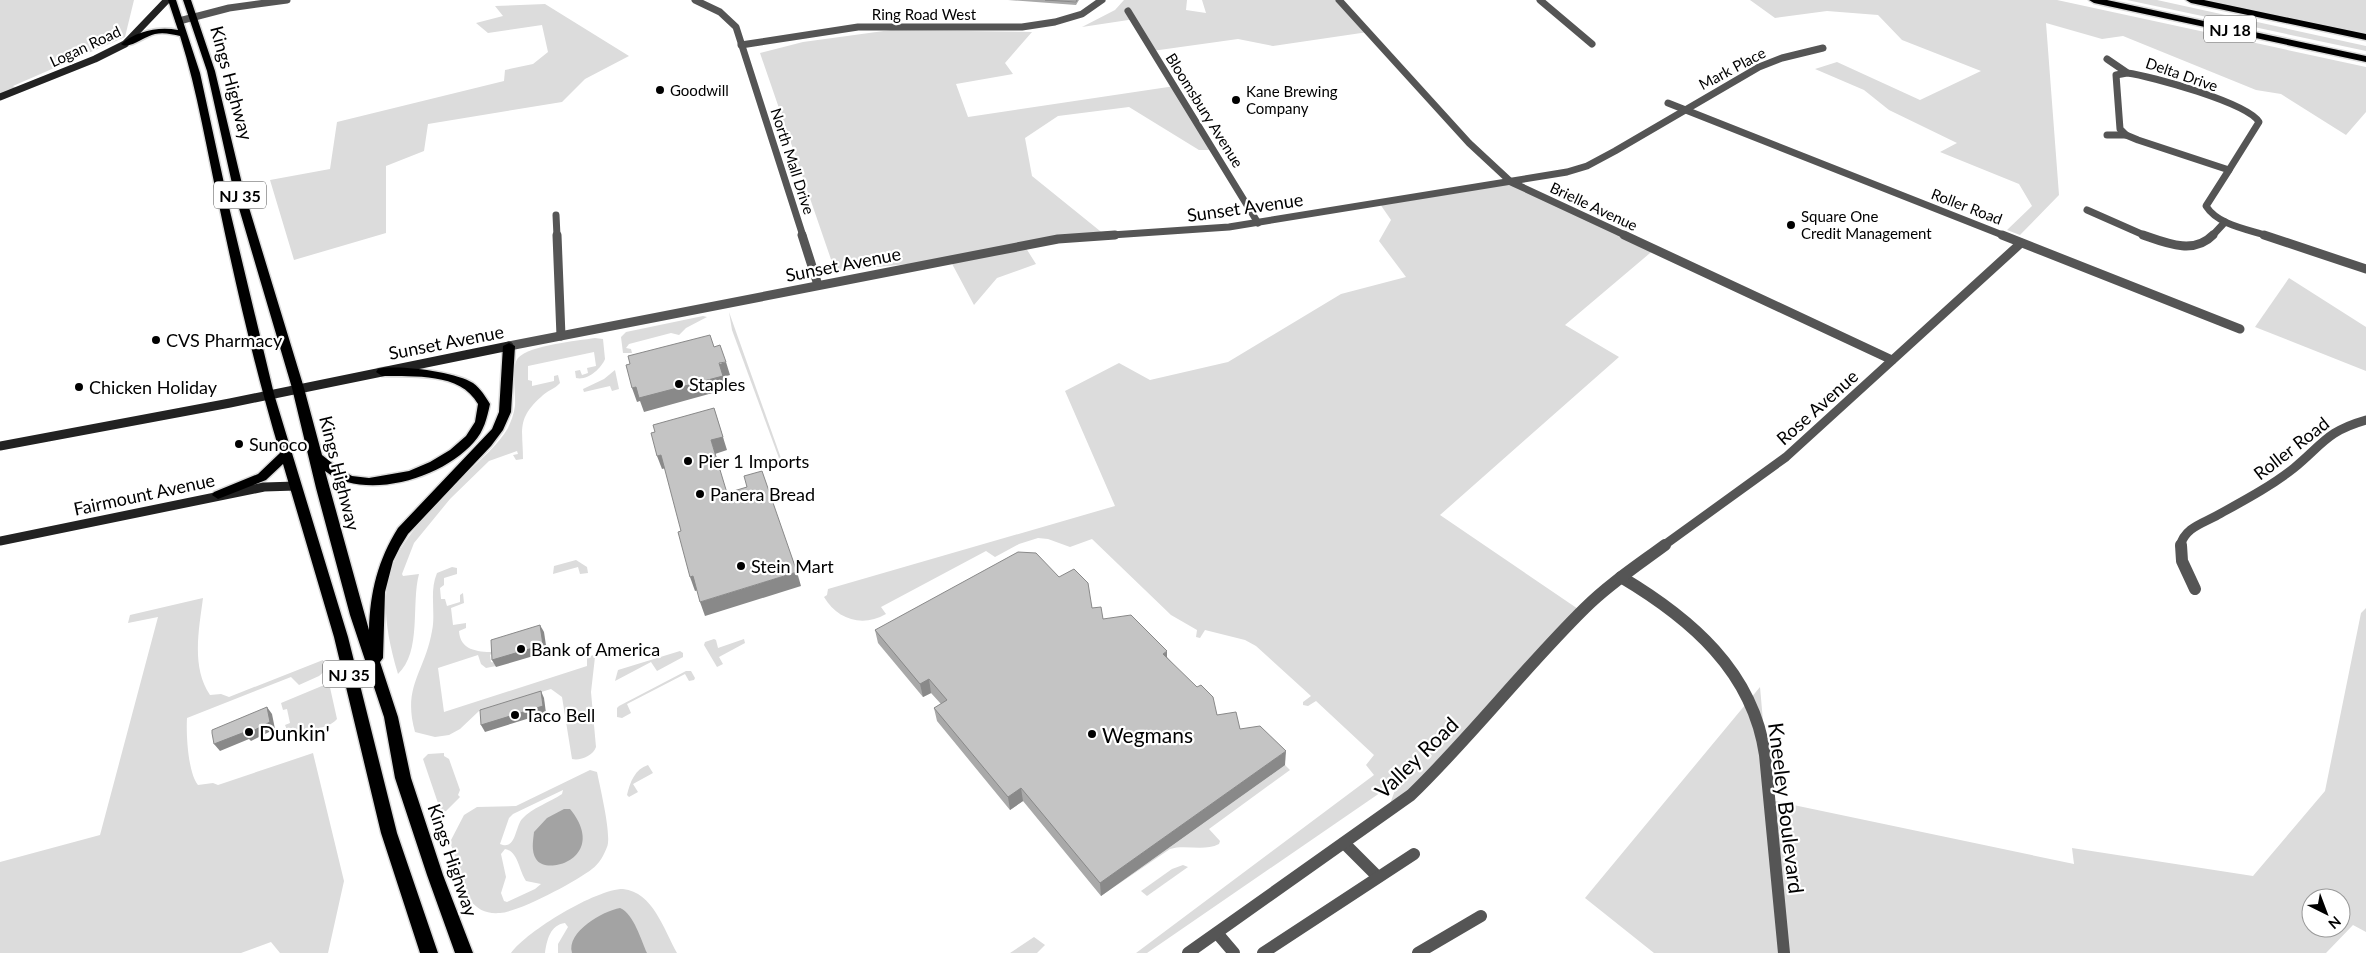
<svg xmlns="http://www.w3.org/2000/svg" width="2366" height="953" font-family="Lato,sans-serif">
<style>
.green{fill:#dcdcdc;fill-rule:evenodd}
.water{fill:#a3a3a3}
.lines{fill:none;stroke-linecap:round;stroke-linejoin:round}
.primary-casing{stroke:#dbdbdb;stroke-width:3}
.highway-casing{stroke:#dbdbdb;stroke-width:3}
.street-far2{stroke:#555;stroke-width:7}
.street-far1{stroke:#555;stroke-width:9}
.street{stroke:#555;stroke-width:12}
.secondary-far1{stroke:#222;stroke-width:7}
.secondary{stroke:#222;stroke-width:9}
.primary{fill:#000;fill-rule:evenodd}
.highway{fill:#000;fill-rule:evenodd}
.wall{fill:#a9a9a9}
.shaded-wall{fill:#898989}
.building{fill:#c4c4c4;stroke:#898989}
.poi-dot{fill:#000;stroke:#fff;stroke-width:2}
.labels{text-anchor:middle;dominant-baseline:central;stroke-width:4.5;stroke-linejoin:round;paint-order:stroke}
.far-street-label{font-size:15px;fill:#000;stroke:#fff}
.far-poi-label{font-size:15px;fill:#000;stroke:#fff;text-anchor:start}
.shield{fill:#fff;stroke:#4c4c4c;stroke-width:1}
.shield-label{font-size:16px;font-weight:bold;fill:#000}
.street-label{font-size:18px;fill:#000;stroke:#fff}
.poi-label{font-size:18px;fill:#000;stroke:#fff;text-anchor:start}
.near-poi-label{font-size:21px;fill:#000;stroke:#fff;text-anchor:start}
.near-street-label{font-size:21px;fill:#000;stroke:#fff}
</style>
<rect width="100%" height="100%" fill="#fff"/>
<g class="green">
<polygon points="0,0 134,0 125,37 13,86 17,89 0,98"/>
<polygon points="1124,0 1187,0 1186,10 1206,13 1202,0 1335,0 1368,32 1273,46 1238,39 1152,51 1135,19 1082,27 1115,10"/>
<polygon points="1750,0 2057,0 2366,67 2366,112 2346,135 2281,94 2256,90 2123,36 2102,39 2046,23 2059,195 2020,235 2007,230 2032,206 2019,184 1940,152 1957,143 1889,110 1864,90 1815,69 1837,62 1920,100 1981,71 1902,40 1878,15 1827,11 1775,18"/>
<polygon points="2127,0 2157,0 2366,46 2366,51"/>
<polygon points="2208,0 2366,0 2366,33"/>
<polygon points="545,4 629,56 585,79 562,102 428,124 424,151 386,166 386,233 294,260 270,180 330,169 337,122 504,81 505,70 533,64 548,52 542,25 488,33 476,23 503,16 495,6"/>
<polygon points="891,30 1032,32 1005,63 1013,74 956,84 968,117 1175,86 1215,150 1199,150 1129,107 1058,116 1025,138 1032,176 1105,235 1024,245 1036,264 997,278 974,305 950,260 835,271 760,53 803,42"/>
<path d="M1506,183L1656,248L1565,325L1619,357L1440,515L1584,613L1386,815L1395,790L1390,786L1147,953H1136L1374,775L1366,765L1374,755L1316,701L1308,706L1303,705V702L1311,696L1256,646L1245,640L1205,630L1200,638L1196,637L1197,630L1171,615L1092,539L1070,547L1048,539L1038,538L1019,544L995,557L986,551L881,607L886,614C862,628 837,619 824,597L827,595L828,589L1115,506L1065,391L1119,363L1150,380L1228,362L1341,294L1406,277L1379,241L1391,220L1380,204Z"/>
<polygon points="2289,278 2366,327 2366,371 2255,327"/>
<polygon points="729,312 782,461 780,461 732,330"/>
<polygon points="703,316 707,317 686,328 679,335 671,333 629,344 626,348 631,349 632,353 623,353 621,337 626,332"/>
<path d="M595,338L603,339L605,359C601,369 587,381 576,378L575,371L580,370L582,375L588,373L587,368L596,366L594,352L528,366V380L532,381V386L554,381V376L558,375L560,383C555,389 546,391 541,397C516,419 523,431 523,459L516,460L513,455L518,454L517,451L489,461L450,499L414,543L402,574L403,576L419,574C411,603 422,652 398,674C367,570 397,544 467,473C481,459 498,445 508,428C511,421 514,414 515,406C516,395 511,366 518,358C530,345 577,341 595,338Z"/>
<polygon points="615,370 619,389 612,391 610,386 584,392 583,389 604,379"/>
<polygon points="576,560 587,567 588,573 580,574 578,567 553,574 554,566"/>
<path d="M452,567L457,568V574L444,578V585L440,588L441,599H445L447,606L460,602V595L463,593L464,603L451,608L453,625L466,623V628L459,631C460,650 477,652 493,652L490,655L491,662L496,663V666L486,668L481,664L478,655L438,668L444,712L587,666V657L594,655L595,657L591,692L596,747C593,756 580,761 572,759L562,697L551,689L479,711L460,729L449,735L435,737L415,732C402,686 425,672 432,631C436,612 429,592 437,573Z"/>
<path d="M203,598C199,629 191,667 210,695L221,694L229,697L323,660L326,670L319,676L299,685L291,677L187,718C186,734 188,773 198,785L213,783L218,785L313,753L344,881L328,953H280L271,942L241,953H0V862L100,835L158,617L128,623L130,615Z"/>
<path d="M2366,608V932L2353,925L2326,953H1654L1585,898L1760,687L1770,800L2074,864L2072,848L2253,876L2325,791L2361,613ZM2311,898H2341V928H2311Z"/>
<polygon points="714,639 716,640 718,648 744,639 745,643 719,657 723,664 717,667 704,645 705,642"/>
<polygon points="680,651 683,653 683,657 657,671 651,662 615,681 618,670"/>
<polygon points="686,671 691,671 695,678 694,680 689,681 685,674 627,704 631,713 622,718 617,717 617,708 619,706"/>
<path d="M329,683L337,719C326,732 302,728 287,730L285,725L290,723L287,709L283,710L281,703Z"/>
<polygon points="444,753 444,756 449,759 460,790 458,795 460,797 446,811 441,812 423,759 428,754"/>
<path d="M648,765L653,773L633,784L638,792L629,797L627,795C630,782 635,769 648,765Z"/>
<path d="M1285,765L1290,770L1209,829L1220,841L1219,844C1203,852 1186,844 1170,849L1101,896Z"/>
<path d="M590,770L597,772C600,787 612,836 607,847C604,855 599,864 592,869C577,881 519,912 500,913C486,914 478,910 470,900L450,842L464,815L477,807L516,806ZM563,790L562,794C550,802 532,808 522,819C515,827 516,851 500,844L509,818L513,814ZM505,849C518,851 519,871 526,881L541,884L535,889L507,902L504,901L501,893L506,877L501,854Z"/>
<polygon points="1183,865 1188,867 1147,896 1141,891 1172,869"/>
<path d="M623,889C653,892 664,930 677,953H558V944L568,927L565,923C550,925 547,940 545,953H511C527,931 596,889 623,889Z"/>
<polygon points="1034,937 1045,945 1037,953 1010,953"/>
</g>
<g class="water">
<path d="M564,809H570C609,857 547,877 536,859C531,851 533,841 534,832L547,818Z"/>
<path d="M620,908C634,914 641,940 647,953H572C566,932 603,911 620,908Z"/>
</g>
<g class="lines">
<defs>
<g id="primary">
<path d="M168,0H176L200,73L230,211L274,394L348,637L397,833L438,953H420L381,833L334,637L283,464L266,480L218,499L212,495L214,492L258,474L280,453C256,373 237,291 220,210C207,152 198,93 180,36C172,34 163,32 155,34C145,36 129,50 121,44C136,31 159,26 178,30Z"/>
<path d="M183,0H191L215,71L243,188L304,388L322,455L341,470L352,476L369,478L409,471L430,462L450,450L466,436L475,422L478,404C460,372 414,377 382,376L376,372L378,369C397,364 456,372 473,383C481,389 485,396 490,404C487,418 484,431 474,442C443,478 365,502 325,471L369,630C370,592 378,560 398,528L492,429L499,412L503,346L509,343L515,346L511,412L503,430L491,446L408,534L400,547L393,561L385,592L383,658L380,662L398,717L411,778L443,875L473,953H455L427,875L395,778L384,717L350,615L316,488L292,388L233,188L207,71Z"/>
</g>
<g id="highway">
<polygon points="2089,0 2107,0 2366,56 2366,62 2094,3"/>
<polygon points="2186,0 2204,0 2366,34 2366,40 2191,3"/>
</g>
</defs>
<use href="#primary" class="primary-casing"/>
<use href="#highway" class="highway-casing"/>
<g class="street-far2">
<polyline points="695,0 720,12 736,27 803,236"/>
<polyline points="1339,0 1469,143 1511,182 1627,236"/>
<polyline points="1540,0 1592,44"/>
<polyline points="1128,11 1258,223"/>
<polyline points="179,21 229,8 287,0"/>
<polyline points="741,45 858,27 1022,27 1055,22 1082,14 1102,0"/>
<polyline points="2107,59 2126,72"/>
<path d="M2127,73C2151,76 2248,103 2259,122L2229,170L2138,140L2126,135L2120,129L2116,75Z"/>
<polyline points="1668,103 2005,236"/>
<polyline points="2107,135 2126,135"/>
<path d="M2229,170L2206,206C2218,225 2247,229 2268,236"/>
<polyline points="2087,210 2146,236"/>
<polyline points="556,215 557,236"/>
<polyline points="1097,236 1229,227 1567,172 1587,166 1615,151 1759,67 1782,58 1823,48"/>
<polyline points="2212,236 2225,222"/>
</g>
<g class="street-far1">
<polyline points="557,235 561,336"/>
<polyline points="802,235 818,285"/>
<polyline points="1624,235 1892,360"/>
<polyline points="2002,235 2240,329"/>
<path d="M2143,235C2166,243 2194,255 2213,235"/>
<polyline points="2264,235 2366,269"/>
<polyline points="509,346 1058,239 1115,235"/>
<polyline points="1663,546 1786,457 2021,243"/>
<path d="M2180,546C2185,528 2201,524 2216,516C2243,501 2270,487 2294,468C2323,444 2327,431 2366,420"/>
</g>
<g class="street">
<polyline points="2181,545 2182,561 2195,589"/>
<path d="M1621,577C1690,618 1753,671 1765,755L1784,953"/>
<polyline points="1344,843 1378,877"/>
<polyline points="1217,933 1234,953"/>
<path d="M1188,953L1411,795C1472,736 1524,668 1585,608C1609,584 1638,565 1665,545"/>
<polyline points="1263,953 1414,854"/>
<polyline points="1418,953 1481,916"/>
</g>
<polyline class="secondary-far1" points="0,97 95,59 125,44 167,0"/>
<g class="secondary">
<polyline points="0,446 230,403 509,346"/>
<polyline points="0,541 264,487 296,486"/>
</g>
<use href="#primary" class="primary"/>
<use href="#highway" class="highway"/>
</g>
<g class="wall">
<polygon points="1008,0 1079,0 1076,5"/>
<polygon points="1059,577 1103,619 1167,657 1217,715 1240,729 1285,765 1101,896 1023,801 1010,810 937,721 934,708 941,704 931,693 923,697 878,643 875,630"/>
</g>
<g class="shaded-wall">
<polygon points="726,362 730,375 723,377 727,389 644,412 640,401 637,402 632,388"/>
<polygon points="714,408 727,450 715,454 711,440"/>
<polygon points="661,455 666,468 662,469 657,456"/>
<polygon points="797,572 801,586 705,616 700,602"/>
<polygon points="693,576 699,590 695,591 690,577"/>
<polygon points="540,625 544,632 547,652 496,667 492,660"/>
<polygon points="1167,651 1167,665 1163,654"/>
<polygon points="929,679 931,693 923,697 920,684"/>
<polygon points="541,691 544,698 546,713 485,732 481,725"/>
<polygon points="267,707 272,714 275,729 251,741 249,739 220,751 214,744"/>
<polygon points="1286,751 1285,765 1101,896 1100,883"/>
<polygon points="1021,788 1023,801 1010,810 1008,797"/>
</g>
<g class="building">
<polygon points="1045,0 1077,0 1076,2"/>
<polygon points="710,335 714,347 720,345 726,362 719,363 723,376 639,398 636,387 632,388 626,365 630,364 628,356"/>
<polygon points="714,408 723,437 711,440 727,493 747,487 744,476 762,471 797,572 700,602 693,576 690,577 678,532 681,531 661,455 657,456 651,433 655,432 653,425"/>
<polygon points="1018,552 1036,553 1059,577 1074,569 1088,583 1092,608 1101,607 1103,619 1131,615 1167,651 1163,654 1197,687 1201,685 1213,697 1217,715 1236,712 1240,729 1260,726 1286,751 1100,883 1021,788 1008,797 934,708 947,700 929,679 920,684 875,630"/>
<polygon points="540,625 543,645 492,660 491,640"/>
<polygon points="541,691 543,706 481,725 480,710"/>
<polygon points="267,707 270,722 245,735 245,732 214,744 212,733 212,730"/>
</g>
<g class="poi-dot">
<circle cx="660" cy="90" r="5"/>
<circle cx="1236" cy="100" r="5"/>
<circle cx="1791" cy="225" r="5"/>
<circle cx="156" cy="340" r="5"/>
<circle cx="679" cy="384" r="5"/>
<circle cx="79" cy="387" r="5"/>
<circle cx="239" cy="444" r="5"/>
<circle cx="688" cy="461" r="5"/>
<circle cx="700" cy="494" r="5"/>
<circle cx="741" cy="566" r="5"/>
<circle cx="521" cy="649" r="5"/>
<circle cx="515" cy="715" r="5"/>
<circle cx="249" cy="732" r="5"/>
<circle cx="1092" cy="734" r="5"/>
</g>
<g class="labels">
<g class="far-street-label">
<text x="924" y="14">Ring Road West</text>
<text transform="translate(85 46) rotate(-25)">Logan Road</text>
<text transform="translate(1732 68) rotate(-28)">Mark Place</text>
<text transform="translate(2182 74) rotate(19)">Delta Drive</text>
<text transform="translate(1205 110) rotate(58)">Bloomsbury Avenue</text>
<text transform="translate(793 161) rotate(72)">North Mall Drive</text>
<text transform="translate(1594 206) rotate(25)">Brielle Avenue</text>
<text transform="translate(1967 206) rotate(21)">Roller Road</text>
</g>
<g class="far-poi-label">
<text x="670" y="90">Goodwill</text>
<text x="1246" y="91">Kane Brewing<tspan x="1246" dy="17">Company</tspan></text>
<text x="1801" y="216">Square One<tspan x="1801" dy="17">Credit Management</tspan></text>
</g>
<g class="shield">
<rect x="2204" y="15.5" width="52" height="27" rx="4"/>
<rect x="214" y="181.5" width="52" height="27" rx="4"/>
<rect x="323" y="660.5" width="52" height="27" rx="4"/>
</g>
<g class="shield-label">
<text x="2230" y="29">NJ 18</text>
<text x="240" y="195">NJ 35</text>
<text x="349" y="674">NJ 35</text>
</g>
<g class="street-label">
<text transform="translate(232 83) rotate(75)">Kings Highway</text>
<text transform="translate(1245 207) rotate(-8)">Sunset Avenue</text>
<text transform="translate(843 264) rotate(-11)">Sunset Avenue</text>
<text transform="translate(446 342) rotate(-11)">Sunset Avenue</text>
<text transform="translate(1817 407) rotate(-42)">Rose Avenue</text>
<text transform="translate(2291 448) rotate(-38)">Roller Road</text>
<text transform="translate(340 473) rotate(76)">Kings Highway</text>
<text transform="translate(144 494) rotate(-12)">Fairmount Avenue</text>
<text transform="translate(453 860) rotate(71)">Kings Highway</text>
</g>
<g class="poi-label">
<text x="166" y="340">CVS Pharmacy</text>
<text x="689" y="384">Staples</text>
<text x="89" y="387">Chicken Holiday</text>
<text x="249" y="444">Sunoco</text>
<text x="698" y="461">Pier 1 Imports</text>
<text x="710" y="494">Panera Bread</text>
<text x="751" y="566">Stein Mart</text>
<text x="531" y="649">Bank of America</text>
<text x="525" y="715">Taco Bell</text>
</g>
<g class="near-poi-label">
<text x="259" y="732">Dunkin'</text>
<text x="1102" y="734">Wegmans</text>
</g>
<g class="near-street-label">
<text transform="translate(1416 757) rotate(-44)">Valley Road</text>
<text transform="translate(1787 808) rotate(83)">Kneeley Boulevard</text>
</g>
</g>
<g transform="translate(2326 913) rotate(138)"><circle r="24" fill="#ffffff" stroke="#999999"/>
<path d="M0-4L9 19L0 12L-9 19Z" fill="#000000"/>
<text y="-8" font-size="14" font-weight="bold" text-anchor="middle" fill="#000000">N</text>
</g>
</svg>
